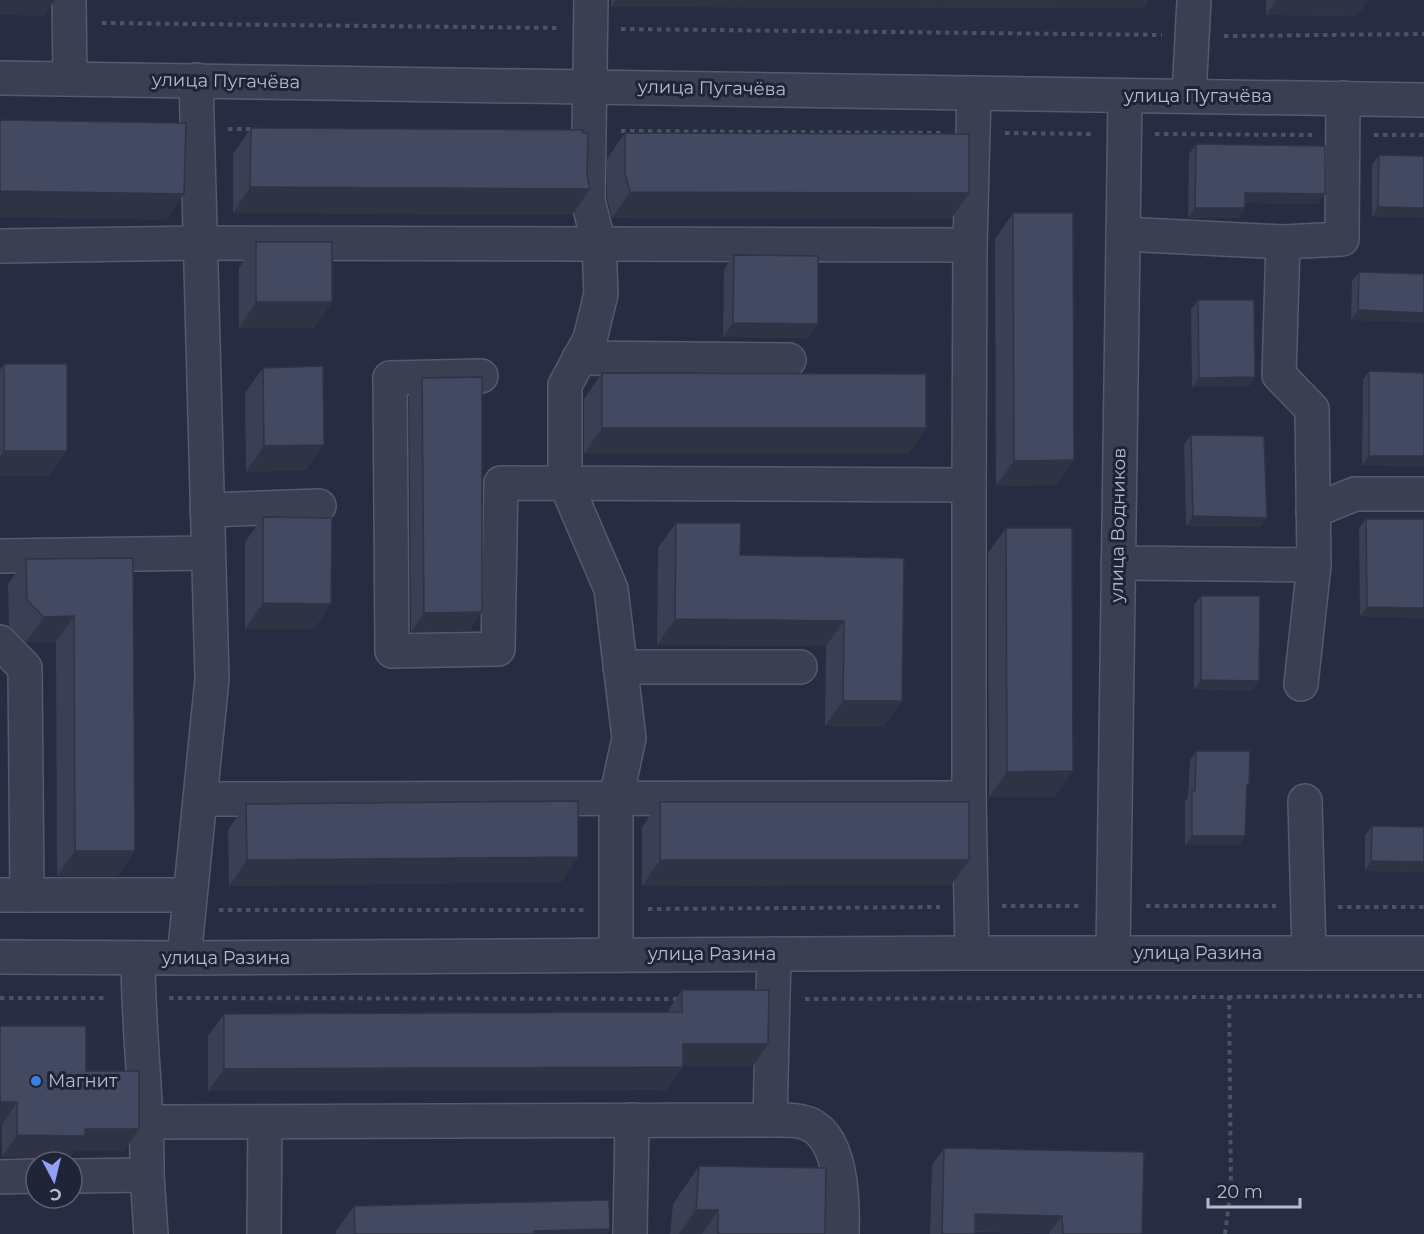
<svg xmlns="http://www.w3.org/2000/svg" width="1424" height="1234" font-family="Montserrat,sans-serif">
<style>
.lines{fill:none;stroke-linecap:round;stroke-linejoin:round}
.minor-casing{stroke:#565a6c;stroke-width:36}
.path{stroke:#47575f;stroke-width:4;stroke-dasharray:4.5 4.5;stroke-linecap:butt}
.minor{stroke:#3b3f51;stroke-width:33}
.wall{fill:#3a3f53}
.shaded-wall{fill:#2f3344}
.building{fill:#434961;stroke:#2f3344;stroke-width:1.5}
.shop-dot{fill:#3f7fe0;stroke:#202437;stroke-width:2}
.labels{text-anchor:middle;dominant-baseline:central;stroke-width:6;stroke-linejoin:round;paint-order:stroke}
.street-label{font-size:18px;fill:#b8bbcb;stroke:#202437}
.poi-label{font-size:18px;fill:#b8bbcb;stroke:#202437;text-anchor:start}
</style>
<rect width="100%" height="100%" fill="#272c42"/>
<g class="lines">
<defs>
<g id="minor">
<polyline points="69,0 70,79"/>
<polyline points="591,0 588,201 599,244 601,294 590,339 565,385 565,482 611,589 629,738 616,798 616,955"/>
<polyline points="0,78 1424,100"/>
<polyline points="1189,95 1194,0"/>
<polyline points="1123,234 1283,242 1342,239 1343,98"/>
<polyline points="1283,242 1279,375 1312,409 1314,565 1301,684"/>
<polyline points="0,246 200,243 970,245"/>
<polyline points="579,358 789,360"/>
<polyline points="481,376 390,378 392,651 498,649 501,483 969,485 969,798 972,953"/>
<polyline points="969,485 970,245 974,93"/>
<polyline points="207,510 319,506"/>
<polyline points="1313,511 1355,494 1424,494"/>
<polyline points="0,556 208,553"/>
<polyline points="1118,563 1314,565"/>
<polyline points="0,642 25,668 27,895"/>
<polyline points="620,667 800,667"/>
<polyline points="200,799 969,798"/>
<polyline points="1305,801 1309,953"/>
<polyline points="0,895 190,895"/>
<polyline points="1113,953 1125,96"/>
<polyline points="0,957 184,958 972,953 1424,953"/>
<polyline points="184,958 212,679 196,80"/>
<path d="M770,1120C780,1120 792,1119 803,1122C843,1132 843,1202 842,1234"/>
<polyline points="147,1122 770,1120 774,954"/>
<polyline points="147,1175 151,1234"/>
<path d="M72,1176L147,1175C148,1102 138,1030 138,958"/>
<polyline points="0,1177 36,1176"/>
<polyline points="264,1234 265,1122"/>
<polyline points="630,1234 632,1120"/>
</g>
</defs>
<use href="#minor" class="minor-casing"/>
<g class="path">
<polyline points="102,23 559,28"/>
<polyline points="621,29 1162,35"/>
<polyline points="1224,36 1424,34"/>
<polyline points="228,129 253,129"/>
<polyline points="621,131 943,133"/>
<polyline points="1005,133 1093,134"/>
<polyline points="1155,134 1312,135"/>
<polyline points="1374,135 1424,135"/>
<polyline points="1002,906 1081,906"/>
<polyline points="1146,906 1276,906"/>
<polyline points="1338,907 1424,907"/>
<polyline points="648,909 940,907"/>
<polyline points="219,910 586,910"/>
<polyline points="0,998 107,998"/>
<polyline points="169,998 680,999"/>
<polyline points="805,999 1424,996"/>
<polyline points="1225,1234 1231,1188 1229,996"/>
</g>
<use href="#minor" class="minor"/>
</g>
<g class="wall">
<polygon points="611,0 1149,0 1144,8 611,7"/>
<polygon points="1266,0 1368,0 1357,16 1266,15"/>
<polygon points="251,128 572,215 233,213 233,154"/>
<polygon points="625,133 969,193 951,219 612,218 607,199 607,159"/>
<polygon points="1196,144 1325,194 1318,204 1245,203 1245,208 1238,218 1188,218 1189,154"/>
<polygon points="1379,155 1424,156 1372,217 1372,165"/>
<polygon points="1013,213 1056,485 996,486 995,239"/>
<polygon points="256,242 332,302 314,328 239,328 239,268"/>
<polygon points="734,255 808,338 723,337 724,269"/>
<polygon points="1359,272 1424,274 1424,322 1351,320 1352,281"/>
<polygon points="1198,300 1255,377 1248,387 1192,387 1191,310"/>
<polygon points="4,364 49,476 0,476 0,370"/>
<polygon points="263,368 306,470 246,472 245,393"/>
<polygon points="1369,371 1424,466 1362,465 1363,380"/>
<polygon points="602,373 926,428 908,454 584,454 584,399"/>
<polygon points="422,378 482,612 469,631 411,632 409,396"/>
<polygon points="1191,435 1267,518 1260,527 1186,526 1184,445"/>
<polygon points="263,517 331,604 314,629 245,629 245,542"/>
<polygon points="1366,519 1424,519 1424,618 1360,616 1359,528"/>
<polygon points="676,523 740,555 904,558 884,727 825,726 826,646 657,645 658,548"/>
<polygon points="1006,528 1055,797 989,797 988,553"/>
<polygon points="133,558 135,851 117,876 57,876 56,642 26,642 9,626 8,584 26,559"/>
<polygon points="1201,596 1252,691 1194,689 1194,605"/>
<polygon points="1196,751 1249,785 1246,788 1245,836 1239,845 1185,845 1185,801 1188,797 1190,760"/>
<polygon points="660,802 969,860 951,885 642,886 642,827"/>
<polygon points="246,804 578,857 561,882 229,886 228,830"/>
<polygon points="1372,826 1422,872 1365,871 1365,836"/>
<polygon points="682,990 768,1044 753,1066 683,1066 667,1090 208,1091 208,1036 224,1014 667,1012"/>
<polygon points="0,1026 86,1071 139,1129 124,1151 74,1151 70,1158 2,1157"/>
<polygon points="944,1148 1142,1234 1049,1234 1049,1233 975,1232 975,1234 930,1234 932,1165"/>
<polygon points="699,1166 825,1234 670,1234 673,1204"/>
<polygon points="354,1206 610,1229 607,1234 336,1234 336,1231"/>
</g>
<g class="shaded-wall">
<polygon points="0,0 55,0 44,16 0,15"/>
<polygon points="616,0 1149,0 1144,8 611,7"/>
<polygon points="1276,0 1368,0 1357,16 1266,15"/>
<polygon points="250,187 590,189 572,215 233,213"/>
<polygon points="0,191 184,194 166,220 0,217"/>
<polygon points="630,192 969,193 951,219 612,218"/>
<polygon points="1245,193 1325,194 1318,204 1238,203"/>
<polygon points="1378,207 1424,208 1424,218 1372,217"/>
<polygon points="1195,208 1245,208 1238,218 1188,218"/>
<polygon points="256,302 332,302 314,328 239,328"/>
<polygon points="1358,310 1424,313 1424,322 1351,320"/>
<polygon points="733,323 818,324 808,338 723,337"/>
<polygon points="1255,377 1248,387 1192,387 1199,378"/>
<polygon points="602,428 926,428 908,454 584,454"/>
<polygon points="324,445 306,470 246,472 264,446"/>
<polygon points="4,451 67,451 49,476 0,476 0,457"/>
<polygon points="1369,456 1424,456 1424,466 1362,465"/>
<polygon points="1074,460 1056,485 996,486 1014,461"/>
<polygon points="1193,516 1267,518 1260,527 1186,526"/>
<polygon points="263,603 331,604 314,629 245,629"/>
<polygon points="1367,607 1424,608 1424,618 1360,616"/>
<polygon points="482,612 469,631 411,632 424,613"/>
<polygon points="74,616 56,642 26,642 44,617"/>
<polygon points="675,619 844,621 826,646 657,645"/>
<polygon points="1201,680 1259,681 1252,691 1194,689"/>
<polygon points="843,701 902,701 884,727 825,726"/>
<polygon points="1073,771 1055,797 989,797 1007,772"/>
<polygon points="1192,836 1245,836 1239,845 1185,845"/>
<polygon points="75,851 135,851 117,876 57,876"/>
<polygon points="578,857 561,882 229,886 247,860"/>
<polygon points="660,860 969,860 951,885 642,886"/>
<polygon points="1371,861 1424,862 1424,869 1422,872 1365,871"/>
<polygon points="683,1044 768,1044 753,1066 667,1066"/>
<polygon points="683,1067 667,1090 208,1091 224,1069"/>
<polygon points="0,1102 17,1102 2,1125 0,1124"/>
<polygon points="85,1129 139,1129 124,1151 74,1151 70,1158 2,1157 17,1135"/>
<polygon points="696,1210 718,1210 702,1234 679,1234"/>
<polygon points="975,1214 1062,1216 1049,1233 963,1231"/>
<polygon points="610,1229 607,1234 532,1234 534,1231"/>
</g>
<g class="building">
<polygon points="0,120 186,123 184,194 0,191"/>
<polygon points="251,128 583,130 583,133 588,133 587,175 590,189 250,187"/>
<polygon points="625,133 969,134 969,193 630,192 625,173"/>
<polygon points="1196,144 1325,146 1325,194 1245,193 1245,208 1195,208"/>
<polygon points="1379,155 1424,156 1424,208 1378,207"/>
<polygon points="1013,213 1073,213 1074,460 1014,461"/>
<rect x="256" y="242" width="76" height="60"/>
<polygon points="734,255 818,256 818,324 733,323"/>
<polygon points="1359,272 1424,274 1424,313 1358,310"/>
<polygon points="1198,300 1254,300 1255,377 1199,378"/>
<rect x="4" y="364" width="63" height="87"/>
<polygon points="323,366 324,445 264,446 263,368"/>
<polygon points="1369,371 1424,373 1424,456 1369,456"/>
<polygon points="602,373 926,374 926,428 602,428"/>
<polygon points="482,377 482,612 424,613 422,378"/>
<polygon points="1191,435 1264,436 1267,518 1193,516"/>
<polygon points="263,517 332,518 331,604 263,603"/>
<polygon points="1366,519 1424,519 1424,608 1367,607"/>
<polygon points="676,523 741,523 740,555 904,558 902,701 843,701 844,621 675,619"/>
<polygon points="1006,528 1072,528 1073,771 1007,772"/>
<polygon points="133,558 135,851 75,851 74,616 44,617 27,600 26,559"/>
<polygon points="1201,596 1260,596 1259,681 1201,680"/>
<polygon points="1196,751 1250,751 1249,785 1247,785 1245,836 1192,836 1192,791 1195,791"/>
<polygon points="578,801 578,857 247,860 246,804"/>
<rect x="660" y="802" width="309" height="58"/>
<polygon points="1372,826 1424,827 1424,862 1371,861"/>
<polygon points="682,990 769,990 768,1044 683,1044 683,1067 224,1069 224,1014 682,1012"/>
<polygon points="0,1026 86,1026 86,1071 139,1071 139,1129 85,1129 85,1136 17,1135 17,1102 0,1102"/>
<polygon points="944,1148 1144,1152 1142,1234 1063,1234 1062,1216 975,1214 975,1234 942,1234"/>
<polygon points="699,1166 826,1168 825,1234 718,1234 718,1210 696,1210"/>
<polygon points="609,1200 610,1229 534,1231 534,1234 355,1234 354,1206"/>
</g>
<circle class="shop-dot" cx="36" cy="1081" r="6"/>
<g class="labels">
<g class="street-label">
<text transform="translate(226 81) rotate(1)">улица Пугачёва</text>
<text transform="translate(712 88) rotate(1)">улица Пугачёва</text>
<text x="1198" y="96">улица Пугачёва</text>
<text transform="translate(1118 525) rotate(-89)">улица Водников</text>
<text x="1198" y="953">улица Разина</text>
<text x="712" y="954">улица Разина</text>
<text x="226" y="958">улица Разина</text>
</g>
<g class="poi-label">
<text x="48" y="1081">Магнит</text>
</g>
</g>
<g transform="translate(54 1180) rotate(173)"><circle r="28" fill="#202437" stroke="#5d6072" stroke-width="1.5"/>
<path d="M0-4.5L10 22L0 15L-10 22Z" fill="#92a1f7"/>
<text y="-9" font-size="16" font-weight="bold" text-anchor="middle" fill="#b8bbcb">С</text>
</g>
<path d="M1208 1198v9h92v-9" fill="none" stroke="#b8bbcb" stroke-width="3"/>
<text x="1217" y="1198" font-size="18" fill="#b8bbcb" stroke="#202437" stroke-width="4.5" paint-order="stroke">20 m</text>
</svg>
